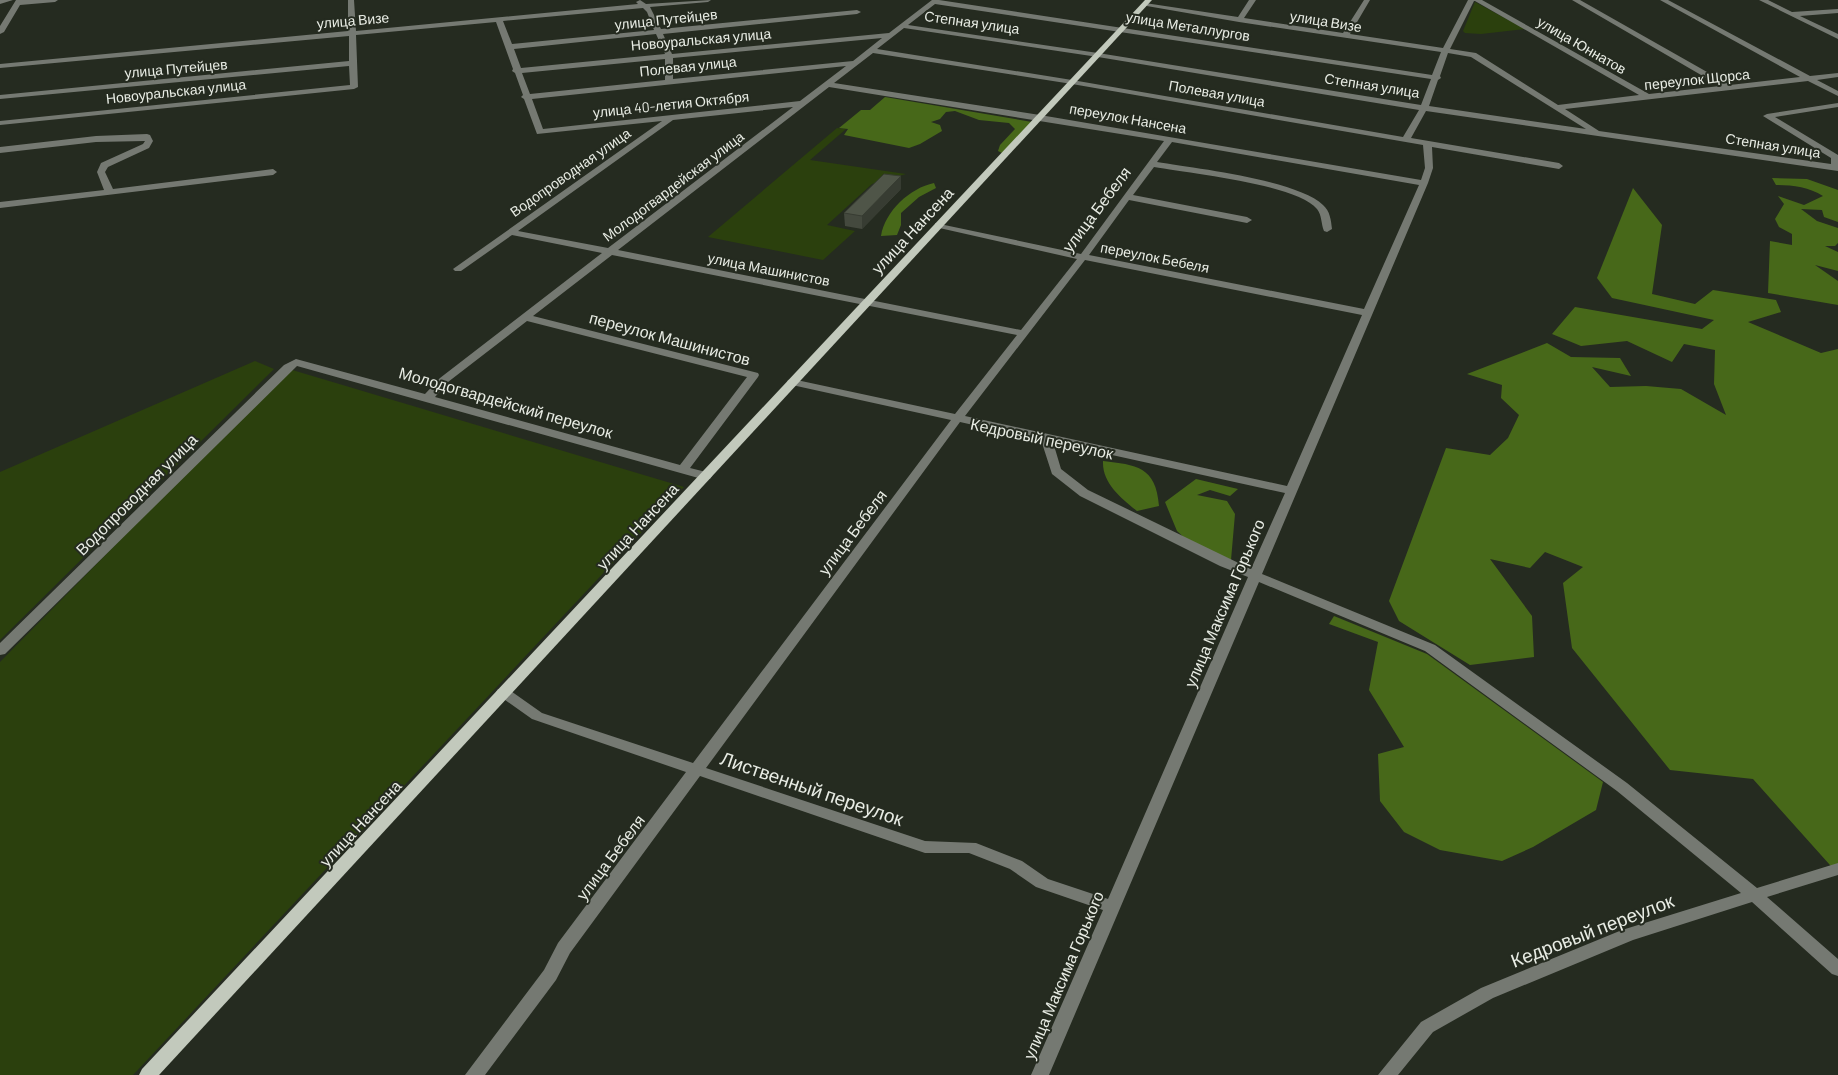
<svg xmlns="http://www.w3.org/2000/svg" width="1838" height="1075" font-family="Barlow,sans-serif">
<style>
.green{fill:#2b400d}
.forest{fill:#476819}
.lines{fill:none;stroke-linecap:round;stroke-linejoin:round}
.minor{fill:#757972;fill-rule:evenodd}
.major{fill:#c2c9bc;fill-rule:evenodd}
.wall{fill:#44493e}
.shaded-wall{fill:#373c32}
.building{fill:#4f5548;stroke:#373c32}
.labels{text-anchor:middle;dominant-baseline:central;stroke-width:4;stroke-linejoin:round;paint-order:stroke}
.far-street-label{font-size:14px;fill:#e8ece4;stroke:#252b20}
.street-label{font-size:16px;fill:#e8ece4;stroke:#252b20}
.near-street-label{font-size:19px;fill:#e8ece4;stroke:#252b20}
</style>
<rect width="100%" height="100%" fill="#252b20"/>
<g class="green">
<polygon points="1475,2 1525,29 1481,34 1465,33 1463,31"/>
<polygon points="837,128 846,129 810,160 906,174 872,184 827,225 855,231 823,260 708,237"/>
<polygon points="255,361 274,369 0,640 0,472"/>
<polygon points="289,369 684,487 133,1075 0,1075 0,662"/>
</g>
<g class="forest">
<polygon points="885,97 1032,122 1002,153 998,151 1000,145 1015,129 1009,123 979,120 955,111 946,112 940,119 931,122 940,125 942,131 920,144 909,148 844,135 848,129 839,128 861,110 870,110"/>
<path d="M1772,178L1807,179L1838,190V222L1824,217L1822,210L1801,209L1817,221L1838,228V243L1835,246H1825L1838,252V271L1815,265L1838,281V305L1768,293L1770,241L1792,245V234L1779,227L1775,219L1784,204L1778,196L1804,205L1823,196C1809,187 1792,185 1776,185Z"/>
<path d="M934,183L936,188L919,197L901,213V225L897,235L881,236C885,211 910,188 934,183Z"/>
<polygon points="1633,188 1662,225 1652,294 1695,304 1713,290 1776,300 1781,312 1748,322 1821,353 1838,349 1838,874 1753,779 1670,770 1572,648 1563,583 1583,567 1545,552 1530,568 1490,559 1532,616 1534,657 1470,665 1399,621 1389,601 1446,448 1490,455 1508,438 1519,415 1501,398 1502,385 1467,374 1547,343 1571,357 1620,358 1631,376 1592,367 1610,387 1646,386 1681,389 1726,415 1714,384 1715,350 1684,344 1672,362 1627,341 1581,346 1552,334 1575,307 1702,329 1714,320 1612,298 1597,278"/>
<path d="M1103,461C1136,465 1156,466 1159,506L1137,511C1121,498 1102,483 1103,461Z"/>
<polygon points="1196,479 1238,489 1230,496 1210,490 1197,495 1227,501 1235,514 1231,560 1188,541 1177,531 1165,502"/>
<polygon points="1334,616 1427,654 1603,782 1596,810 1533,847 1502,861 1440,850 1404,832 1380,801 1378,754 1404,747 1369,690 1378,642 1329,624"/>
</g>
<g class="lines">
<g class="minor">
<polygon points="0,0 13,0 0,4"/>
<polygon points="16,0 58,0 55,2 20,5 4,32 0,34 0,26"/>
<path d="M348,0H354L356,31L638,4L636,2L640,0L646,4L711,0L708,2L650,7L661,29L857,10L861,12L857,14L663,34L672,54L889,33L932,0H939L1432,75L1441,52L1239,22L1141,5L1145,3L1238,17L1249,0H1256L1244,18L1343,33L1364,0H1370L1350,34L1443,48L1468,0H1482L1649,94L1720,86L1572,0H1580L1730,85L1800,77L1660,0H1668L1810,76L1838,73V77L1817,80L1838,91V96L1808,81L1565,109L1599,131L1831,164V158L1763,116L1767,114L1838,103V107L1775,117L1838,155V171L1426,111L1411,138L1559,163L1563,166L1559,169L1432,147L1433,168L1428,183L1262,574L1435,645L1627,783L1757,888L1838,863V875L1767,897L1838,959V976L1832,974L1752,902L1633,940L1493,998L1433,1032L1398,1075H1378L1421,1022L1481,988L1622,930L1741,893L1617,791L1425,651L1259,582L1049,1075H1031L1103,910L1036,887L1010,869L969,853H925L700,776L570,953L556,980L485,1075H465L544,970L558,943L686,772L532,719L498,695L496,692L498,689H508L542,713L693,763L951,420L792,385L788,384L787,382L788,380L792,379L955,414L1017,335L612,255L533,316L758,373L759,375L758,377L690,468L710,473L712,476L710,479H702L297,366L5,654L0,655V643L284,365L296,359L425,394L440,378L602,253L512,235L461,271H455L453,269L662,121L537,134L524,99L521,97L523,95L515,73L512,71L513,69L496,22L356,35L358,87L354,89L0,125V121L350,85L349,66L0,99V95L349,61V36L0,68V64L348,31ZM1474,1H1475L1639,95L1558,105L1476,53L1450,49ZM935,4L1431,79L1421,105L1098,53L908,25ZM643,8L647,12L654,30L512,44L503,21ZM904,28L1098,57L1419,110L1403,137L1072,80L877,49ZM656,34L665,54L521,68L514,49ZM882,38L853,61L673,79V58ZM873,53L1072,84L1423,145L1425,168L1421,180L1040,115L834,83ZM1448,53L1471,57L1586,129L1429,106L1438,80L1441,78L1440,76ZM665,59V80L530,94L522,73ZM846,66L800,101L543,129L532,99ZM829,87L1164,141L1081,254L935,223V227L1077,259L1021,330L618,250ZM793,107L608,248L518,231L673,120ZM1172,142L1419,185L1364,309L1089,255L1129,200L1247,223L1252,220L1247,217L1133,195L1154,167C1188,173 1296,184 1317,209C1322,215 1321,224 1324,231L1327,232L1332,229C1331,220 1330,211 1323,205C1297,180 1194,168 1157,162ZM1085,260L1362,315L1287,486L965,416ZM527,321L747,377L680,465L435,397L448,382ZM960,422L1041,440L1052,474L1080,496L1220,566L1248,577L1108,899L1048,879L1022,861L976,843L925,841L706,768ZM1053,442L1285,493L1251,569L1088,490L1061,469Z"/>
<polygon points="1759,0 1768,0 1792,12 1838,9 1838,13 1800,16 1838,34 1838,39"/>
<polygon points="147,134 150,135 153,141 149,148 108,167 105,172 113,189 273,169 277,172 273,175 0,208 0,202 104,190 97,172 101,163 143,144 145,141 96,142 0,153 0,147 96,136"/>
</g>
<polygon class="major" points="1145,0 1152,0 159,1075 139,1075 142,1069"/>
</g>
<polygon class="wall" points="901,189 862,229 845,226 844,213"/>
<polygon class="shaded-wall" points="901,176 901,189 862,229 862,216"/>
<polygon class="building" points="884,174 901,176 862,216 844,213"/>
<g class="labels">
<g class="far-street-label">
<text transform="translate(666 19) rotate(-6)">улица Путейцев</text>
<text transform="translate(353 20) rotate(-5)">улица Визе</text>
<text transform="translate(1326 21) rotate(9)">улица Визе</text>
<text transform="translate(972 22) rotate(8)">Степная улица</text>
<text transform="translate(1188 26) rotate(9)">улица Металлургов</text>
<text transform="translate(701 39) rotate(-5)">Новоуральская улица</text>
<text transform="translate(1582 45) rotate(30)">улица Юннатов</text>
<text transform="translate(688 66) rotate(-6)">Полевая улица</text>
<text transform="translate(176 68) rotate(-5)">улица Путейцев</text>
<text transform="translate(1697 79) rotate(-6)">переулок Щорса</text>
<text transform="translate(1372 85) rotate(9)">Степная улица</text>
<text transform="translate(176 91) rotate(-6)">Новоуральская улица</text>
<text transform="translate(1217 93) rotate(10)">Полевая улица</text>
<text transform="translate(671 104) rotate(-6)">улица 40-летия Октября</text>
<text transform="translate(1128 118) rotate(10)">переулок Нансена</text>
<text transform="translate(1773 145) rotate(9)">Степная улица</text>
<text transform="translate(570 172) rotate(-35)">Водопроводная улица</text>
<text transform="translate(673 186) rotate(-37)">Молодогвардейская улица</text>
<text transform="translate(1155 257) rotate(11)">переулок Бебеля</text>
<text transform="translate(769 269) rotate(11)">улица Машинистов</text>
</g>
<g class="street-label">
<text transform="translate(1096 209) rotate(-53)">улица Бебеля</text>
<text transform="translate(912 230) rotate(-47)">улица Нансена</text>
<text transform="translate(670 338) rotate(15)">переулок Машинистов</text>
<text transform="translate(506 402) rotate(16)">Молодогвардейский переулок</text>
<text transform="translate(1042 438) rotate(12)">Кедровый переулок</text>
<text transform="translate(136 494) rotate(-45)">Водопроводная улица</text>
<text transform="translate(637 526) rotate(-47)">улица Нансена</text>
<text transform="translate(852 532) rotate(-53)">улица Бебеля</text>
<text transform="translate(1224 603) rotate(-67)">улица Максима Горького</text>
<text transform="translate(360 823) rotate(-47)">улица Нансена</text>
<text transform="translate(610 857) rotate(-53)">улица Бебеля</text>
<text transform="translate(1063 975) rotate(-67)">улица Максима Горького</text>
</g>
<g class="near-street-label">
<text transform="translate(812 788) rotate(19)">Лиственный переулок</text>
<text transform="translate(1592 930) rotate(-21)">Кедровый переулок</text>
</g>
</g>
</svg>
